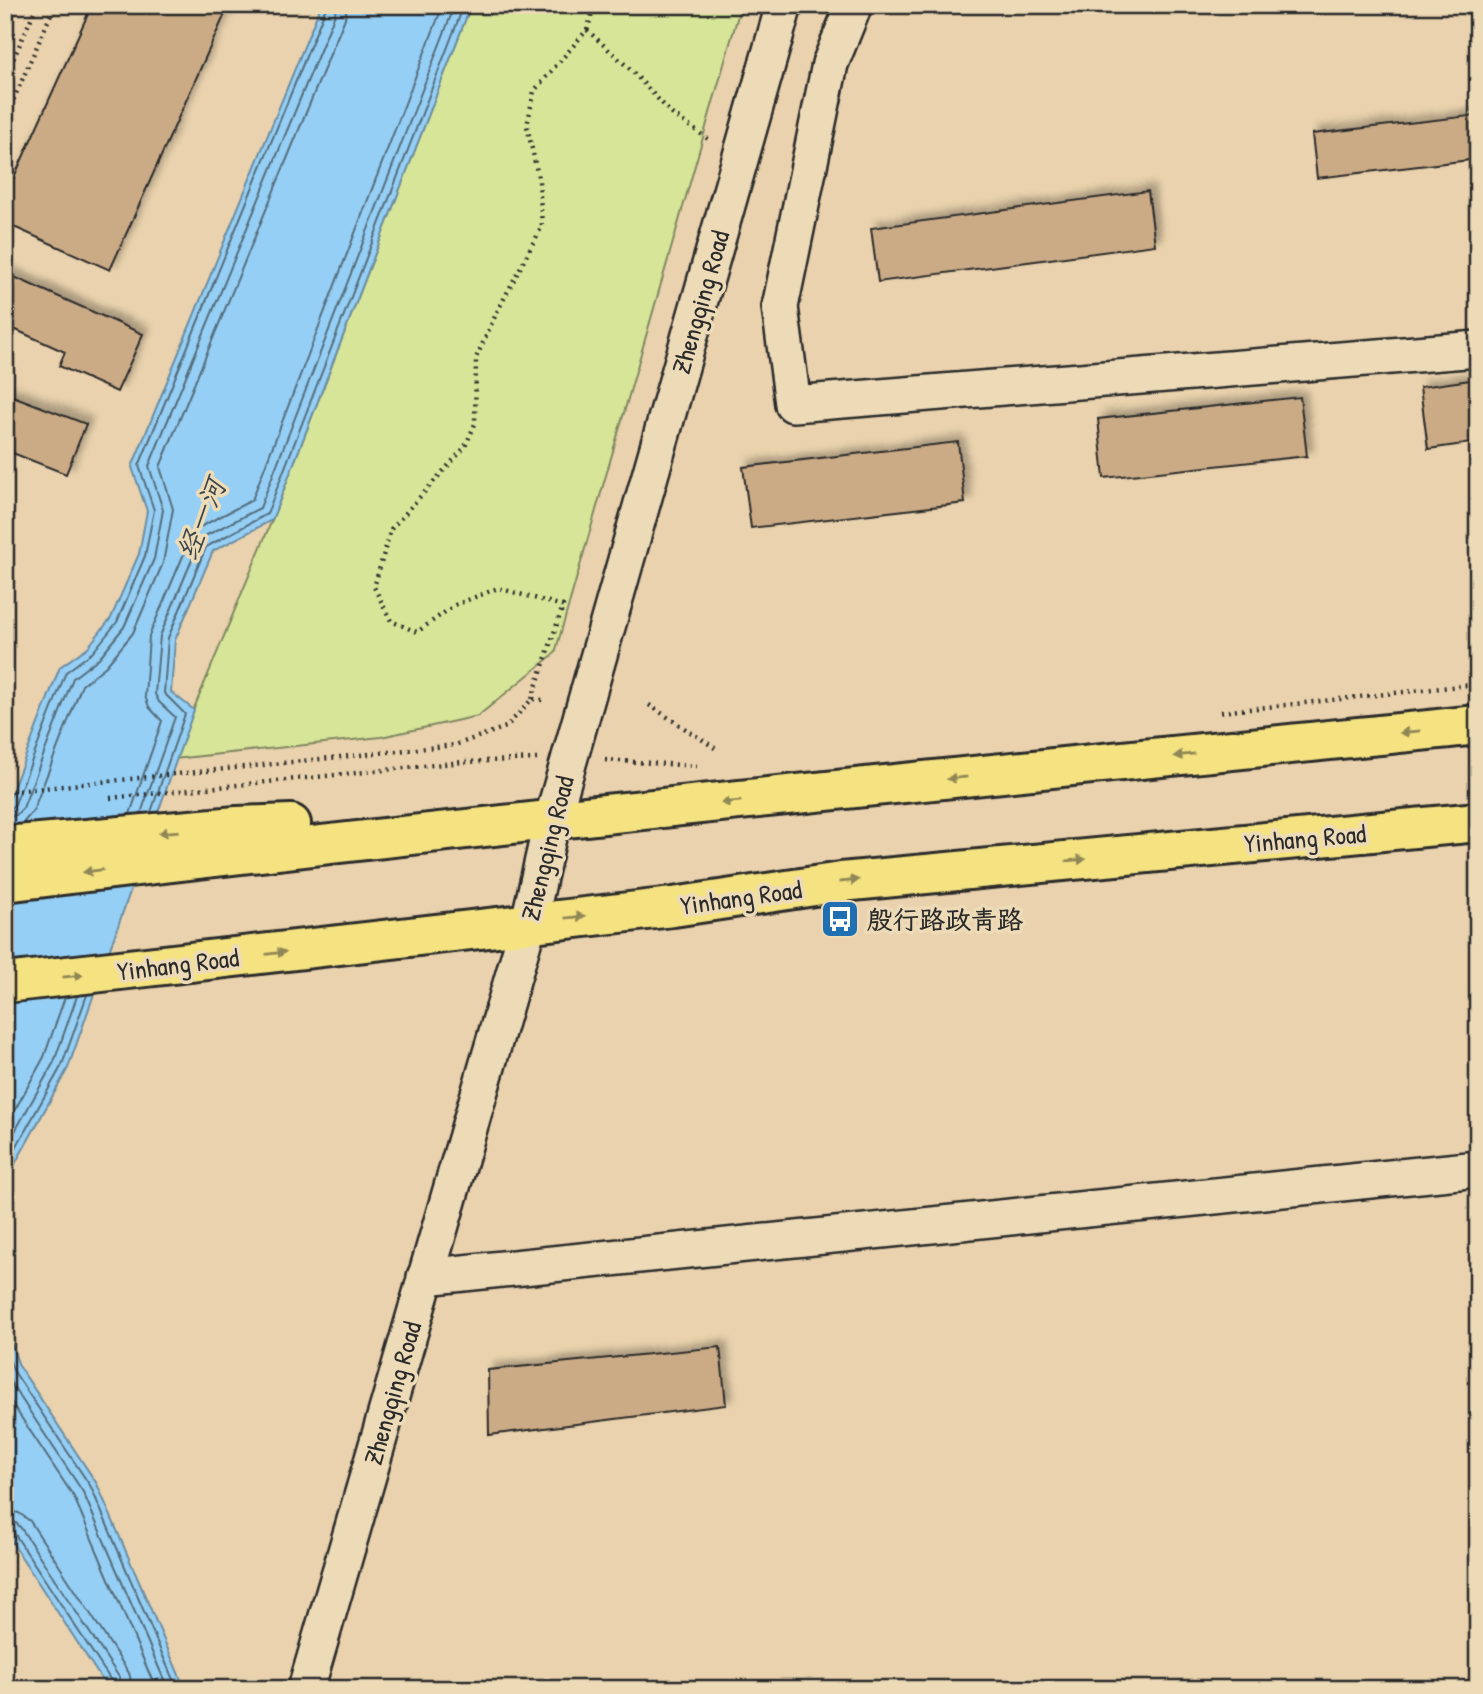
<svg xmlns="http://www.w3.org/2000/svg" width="1483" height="1694" font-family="'Patrick Hand','LXGW WenKai TC',sans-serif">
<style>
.green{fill:#d7e598;stroke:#818862;stroke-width:2}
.water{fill:#95cff5;stroke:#6b8da4;stroke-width:2}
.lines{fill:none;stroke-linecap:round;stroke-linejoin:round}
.shore{stroke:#556d7c;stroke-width:2}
.building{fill:#cbab86;stroke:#2b2b2b;stroke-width:2;filter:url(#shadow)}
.minor-casing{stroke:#2b2b2b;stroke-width:40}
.major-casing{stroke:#2b2b2b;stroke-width:44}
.path{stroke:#2b2b2b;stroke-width:4.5;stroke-dasharray:2 5;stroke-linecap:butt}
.minor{stroke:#eddbb8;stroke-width:35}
.major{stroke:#f5e381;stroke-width:38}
.oneway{fill:#908756}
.labels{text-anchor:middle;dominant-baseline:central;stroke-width:7;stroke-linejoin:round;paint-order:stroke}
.street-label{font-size:26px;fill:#2b2b2b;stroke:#eddbb8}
.poi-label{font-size:26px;font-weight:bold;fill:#2b2b2b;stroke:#eddbb8;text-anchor:start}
.water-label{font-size:28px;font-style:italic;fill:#3b4449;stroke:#eddbb8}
</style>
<defs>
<filter id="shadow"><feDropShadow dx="6" dy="-6" stdDeviation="3.5" flood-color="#0004"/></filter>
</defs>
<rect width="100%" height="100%" fill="#e9d2ad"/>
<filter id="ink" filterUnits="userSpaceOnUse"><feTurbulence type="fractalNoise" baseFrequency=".0143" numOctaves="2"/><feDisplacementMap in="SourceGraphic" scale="14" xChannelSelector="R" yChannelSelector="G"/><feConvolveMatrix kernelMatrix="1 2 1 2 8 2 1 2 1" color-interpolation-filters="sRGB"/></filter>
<g filter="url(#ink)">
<polygon class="green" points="471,5 741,5 555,653 478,716 381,737 173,759 272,520"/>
<g class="water">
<polygon points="321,5 471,5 272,520 213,551 175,640 171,692 194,710 68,1068 5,1182 5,809 60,667 88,647 111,618 139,554 147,511 132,467"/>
<polygon points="5,1325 19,1366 97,1484 185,1689 108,1689 5,1532"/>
</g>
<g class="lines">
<g class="shore">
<polyline points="5,809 11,808 15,804 66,672 93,652 117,622 145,556 154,510 139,466 327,5"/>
<polyline points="151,812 185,714 164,693 168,638 206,547 267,514 464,5"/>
<polyline points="141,813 175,717 159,702 155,694 160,636 199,543 205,536 260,508 455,5"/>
<polyline points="130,814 162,721 149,707 145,696 149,636 192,535 200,527 252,500 443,5"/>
<polyline points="5,818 16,815 23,808 73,678 99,658 124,627 154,559 163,510 149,466 335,14 336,5"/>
<polyline points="23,823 33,811 82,685 106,666 133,633 163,563 173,509 160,467 345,18 347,5"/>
<polyline points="5,1128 44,1057 65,997"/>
<polyline points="5,1149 54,1062 77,996"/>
<polyline points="5,1167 62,1065 87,995"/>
<polyline points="5,1347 13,1370 91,1487 177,1689"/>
<polyline points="5,1374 83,1492 168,1689"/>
<polyline points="5,1393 74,1497 156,1689"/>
<polyline points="5,1510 19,1513 30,1521 129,1673 133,1689"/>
<polyline points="5,1521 15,1522 21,1528 119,1677 122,1689"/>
<polyline points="5,1529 14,1533 112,1682 113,1689"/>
</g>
</g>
<g class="building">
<polygon points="92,5 229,5 110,270 5,223 5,197"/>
<polygon points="1478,115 1478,159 1317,178 1312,134"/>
<polygon points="1148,191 1155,245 878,282 871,228"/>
<polygon points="5,273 143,334 117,392 59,366 65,352 5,325"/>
<polygon points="1478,379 1478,442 1428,449 1420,387"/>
<polygon points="5,393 86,424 66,474 5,450"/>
<polygon points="1300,397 1307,456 1104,478 1098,419"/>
<polygon points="958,442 965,503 751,528 743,467"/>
<polygon points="720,1347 726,1405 489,1435 488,1370"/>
</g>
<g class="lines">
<defs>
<g id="minor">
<polyline points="854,5 830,64 780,307 793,404 1478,349"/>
<polyline points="425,1277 1478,1169"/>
<polyline points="306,1689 529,922 552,820 784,5"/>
</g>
<g id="major">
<polyline points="5,846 237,826 291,824"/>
<path d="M5,882C495,822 987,775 1478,725"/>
<polyline points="5,983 673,907 841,882 1478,822"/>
</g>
</defs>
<use href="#minor" class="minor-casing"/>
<use href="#major" class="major-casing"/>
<g class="path">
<polyline points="587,30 630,69 672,114 711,141"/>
<polyline points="5,78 37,5"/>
<polyline points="5,119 55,5"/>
<polyline points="532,699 563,606 498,588 455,605 417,632 391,621 374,587 391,529 465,447 475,424 476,358 496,314 542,226 539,181 527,126 534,91 587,30 595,5"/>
<polyline points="649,705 715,748"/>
<polyline points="1221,712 1478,684"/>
<polyline points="605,760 697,766"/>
<polyline points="5,792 455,745 506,727 532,699 543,700"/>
<polyline points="110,798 463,762 537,759"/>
</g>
<use href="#minor" class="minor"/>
<use href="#major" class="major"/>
</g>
<defs><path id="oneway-solid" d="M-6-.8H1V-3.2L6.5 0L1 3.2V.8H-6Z" transform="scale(1.75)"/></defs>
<g class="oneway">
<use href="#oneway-solid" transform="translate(1410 732) rotate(174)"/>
<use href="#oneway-solid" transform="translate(1184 755) rotate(174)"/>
<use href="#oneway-solid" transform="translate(957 778) rotate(174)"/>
<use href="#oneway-solid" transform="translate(731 802) rotate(174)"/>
<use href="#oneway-solid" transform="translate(169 832) rotate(175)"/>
<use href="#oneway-solid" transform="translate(1076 860) rotate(-5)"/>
<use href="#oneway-solid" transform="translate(93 871) rotate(173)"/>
<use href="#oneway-solid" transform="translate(849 881) rotate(-6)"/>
<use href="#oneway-solid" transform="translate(575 917) rotate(-6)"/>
<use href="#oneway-solid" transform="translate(276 953) rotate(-7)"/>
<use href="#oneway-solid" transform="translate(73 976) rotate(-6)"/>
</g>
</g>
<defs>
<symbol id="bus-square" viewBox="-11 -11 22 22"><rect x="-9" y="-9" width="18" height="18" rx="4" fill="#1f6fb2" stroke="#eddbb8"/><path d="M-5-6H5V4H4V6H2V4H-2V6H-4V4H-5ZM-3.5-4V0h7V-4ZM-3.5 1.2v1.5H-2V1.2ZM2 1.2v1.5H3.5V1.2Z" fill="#fff"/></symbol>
</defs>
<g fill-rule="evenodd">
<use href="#bus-square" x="818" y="897" width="44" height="44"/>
</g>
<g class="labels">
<g class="street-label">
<text transform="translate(700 302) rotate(-74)">Zhengqing Road</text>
<text transform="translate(1305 838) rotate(-5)">Yinhang Road</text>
<text transform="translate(547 848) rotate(-76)">Zhengqing Road</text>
<text transform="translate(741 897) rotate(-8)">Yinhang Road</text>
<text transform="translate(178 964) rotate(-7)">Yinhang Road</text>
<text transform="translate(392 1393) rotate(-74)">Zhengqing Road</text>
</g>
<g class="poi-label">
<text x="867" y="919">殷行路政青路</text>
</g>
<g class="water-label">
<text transform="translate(201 519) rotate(-68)">经一河</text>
</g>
</g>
<rect width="1483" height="1694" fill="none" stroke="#eddbb8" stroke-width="28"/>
<rect x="14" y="14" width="1455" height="1666" fill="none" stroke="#2b2b2b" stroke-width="2.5" filter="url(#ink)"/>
</svg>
